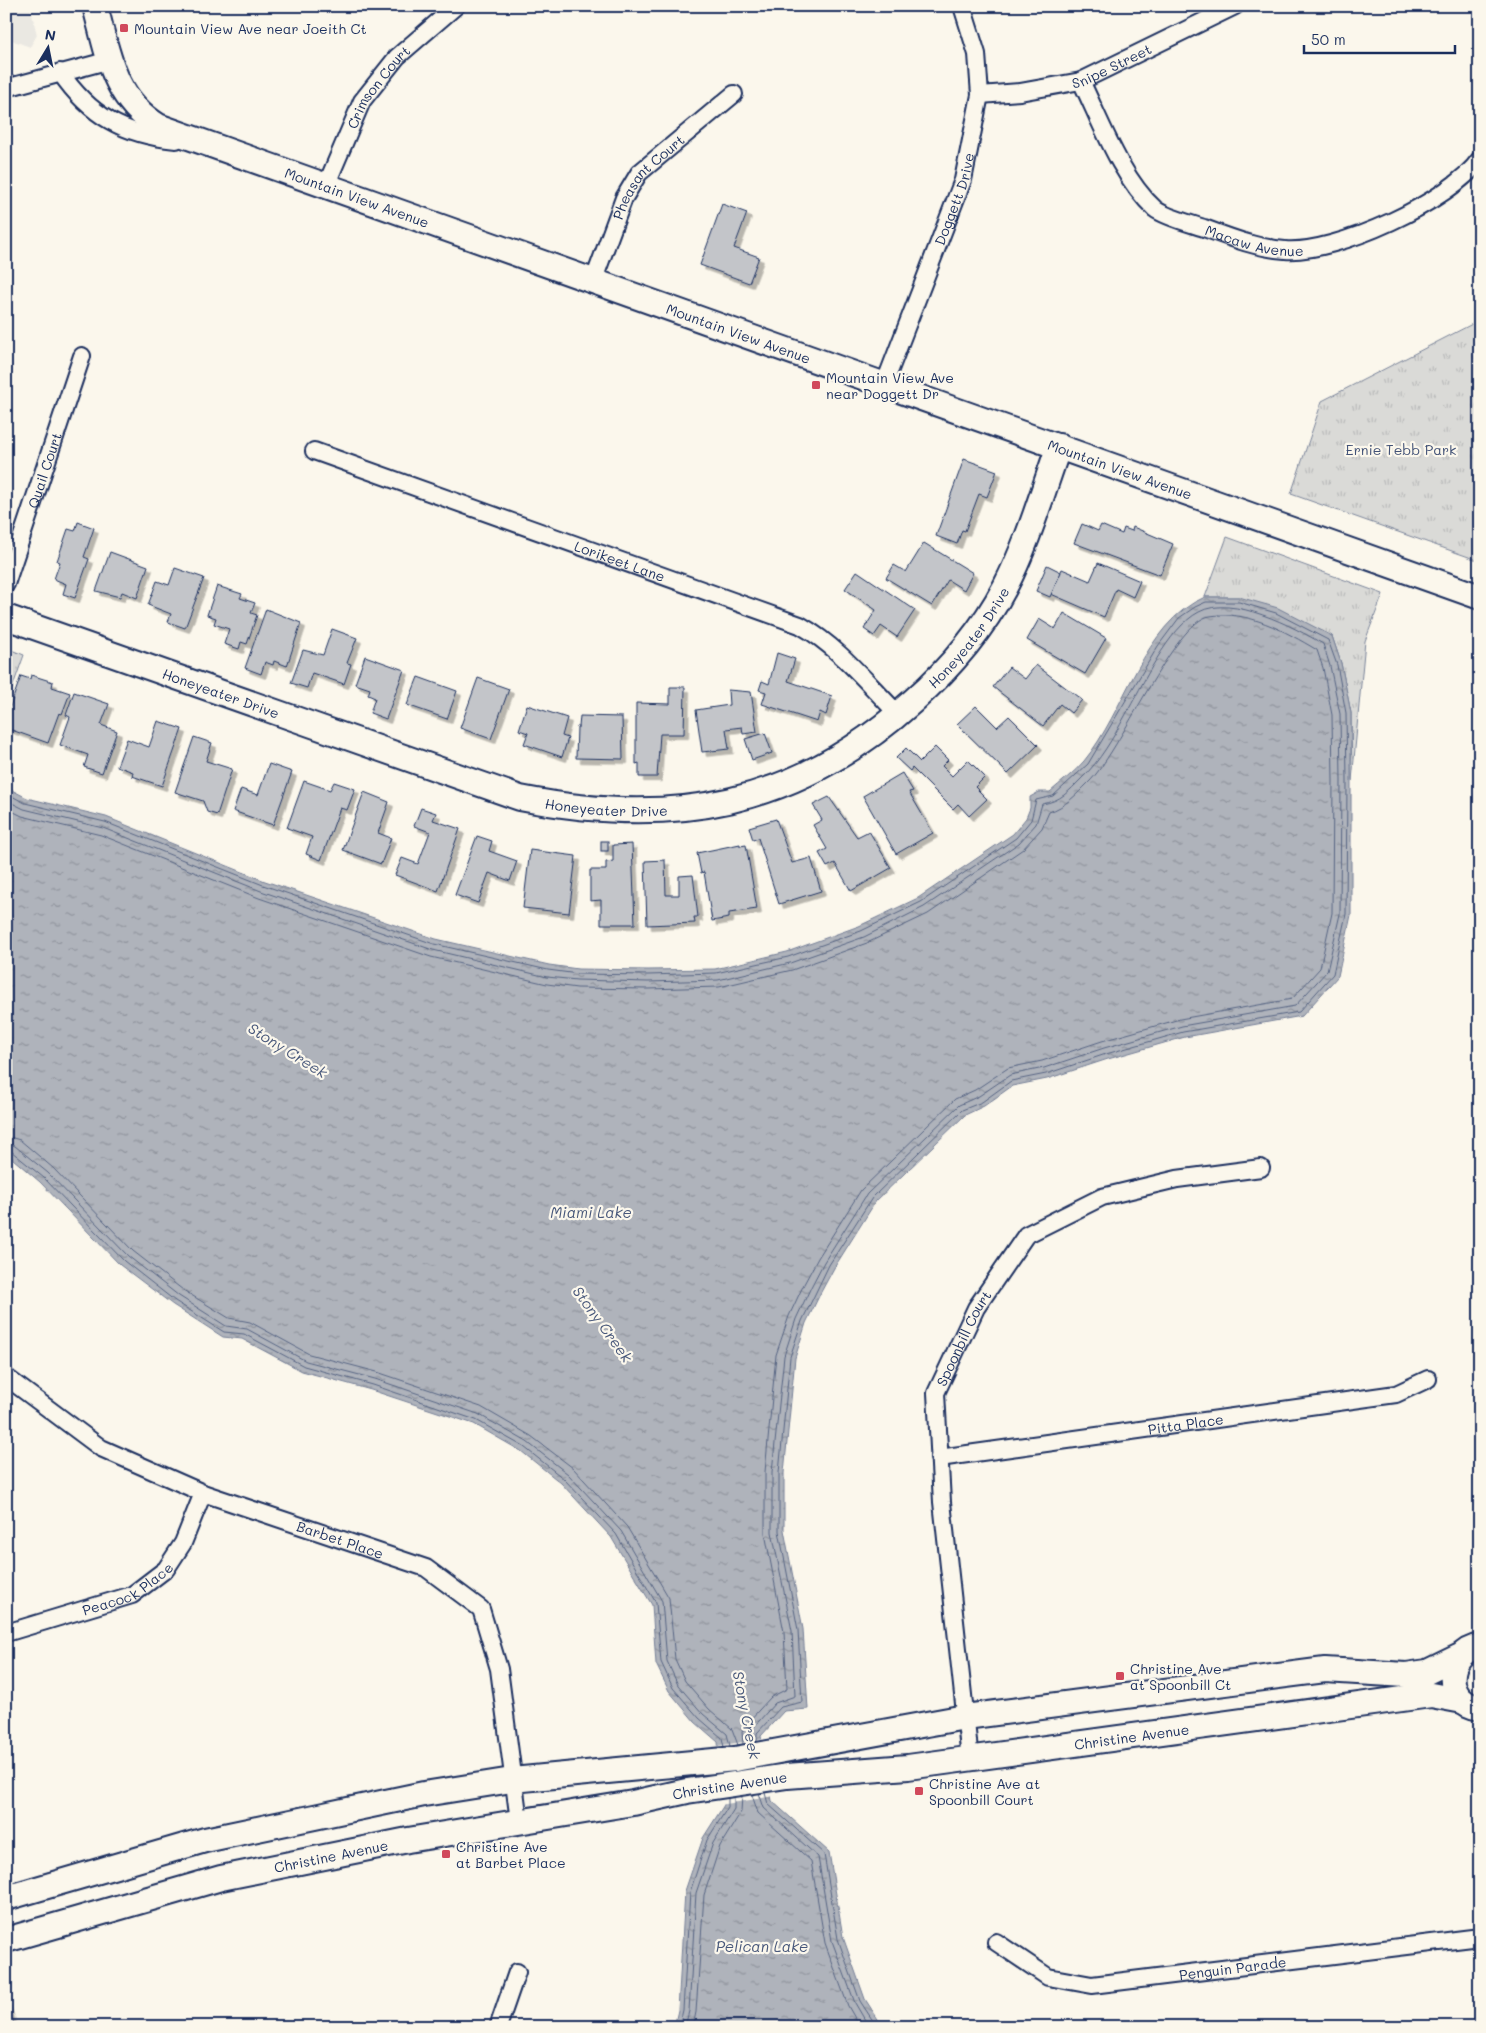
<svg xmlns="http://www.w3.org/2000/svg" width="1486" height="2033" font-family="Mali,sans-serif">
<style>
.built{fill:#eae8e2}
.grass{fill:url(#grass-tufts);stroke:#7a849a}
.water{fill:url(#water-ripples);stroke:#747e96}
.pier{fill:#fbf7ec}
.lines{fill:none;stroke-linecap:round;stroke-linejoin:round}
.shore{stroke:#566483;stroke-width:1}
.building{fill:#c3c5c9;stroke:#1b2f5e;filter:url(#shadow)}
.street-casing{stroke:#1b2f5e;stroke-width:20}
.secondary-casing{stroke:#1b2f5e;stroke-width:28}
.street{stroke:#fbf7ec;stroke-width:16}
.secondary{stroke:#fbf7ec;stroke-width:24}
.poi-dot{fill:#d1495b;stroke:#fbf7ec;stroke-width:2}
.labels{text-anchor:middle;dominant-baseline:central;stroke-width:4.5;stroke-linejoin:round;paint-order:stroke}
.poi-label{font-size:14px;fill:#1b2f5e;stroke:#fbf7ec;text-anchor:start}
.street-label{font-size:14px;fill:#1b2f5e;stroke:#fbf7ec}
.park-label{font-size:14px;fill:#415176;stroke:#fbf7ec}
.water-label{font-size:15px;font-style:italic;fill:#47577a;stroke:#fbf7ec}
</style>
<defs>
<pattern id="grass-tufts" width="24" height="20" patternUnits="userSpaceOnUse" patternTransform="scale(1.25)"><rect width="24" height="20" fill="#dadad7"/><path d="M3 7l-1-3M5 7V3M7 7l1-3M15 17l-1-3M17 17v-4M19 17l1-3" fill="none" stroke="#babbbb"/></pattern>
<pattern id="water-ripples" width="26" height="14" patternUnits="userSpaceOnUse" patternTransform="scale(1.25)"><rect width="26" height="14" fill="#afb3bb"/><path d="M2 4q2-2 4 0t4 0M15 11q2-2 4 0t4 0" fill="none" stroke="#8e929b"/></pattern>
<filter id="shadow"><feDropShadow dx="4.5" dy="4.5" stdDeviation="0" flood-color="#0004"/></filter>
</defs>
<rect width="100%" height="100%" fill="#fbf7ec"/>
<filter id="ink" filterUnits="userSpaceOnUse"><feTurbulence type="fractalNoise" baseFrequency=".02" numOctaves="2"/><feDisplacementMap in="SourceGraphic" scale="10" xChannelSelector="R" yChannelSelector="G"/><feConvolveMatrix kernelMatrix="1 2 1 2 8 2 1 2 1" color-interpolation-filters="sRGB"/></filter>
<g filter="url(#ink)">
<polygon class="built" points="6,6 30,6 37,35 30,47 6,38"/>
<g class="grass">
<polygon points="1480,320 1480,561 1291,494 1322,401"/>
<polygon points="1227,537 1383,594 1365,641 1352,781 1351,713 1341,663 1332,636 1239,597 1205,597"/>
<polygon points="6,648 24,655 6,705"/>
</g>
<path class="water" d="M1205,597H1239L1278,608L1332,636L1341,663L1351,713V915L1338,976L1302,1016L1185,1037L1108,1059L1047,1079L1012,1086L984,1106L965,1115L876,1201L834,1268L821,1292L806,1323L795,1358L784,1473V1530L803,1629L808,1709L784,1711L761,1736L772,1801L829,1852L843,1937L865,1999L883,2027H674L678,2010L685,1891L703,1838L724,1805L718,1742L695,1722L669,1691L656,1664L652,1605L611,1537L561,1483L521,1451L474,1424L371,1390L302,1371L242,1339L223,1337L173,1305L120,1265L40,1182L6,1153V787L27,798L106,817L265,881L436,939L549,965L578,969L648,970L715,969L787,952L859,926L918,898L1013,834L1026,818L1030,808V797L1039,792H1050C1061,782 1074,773 1084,761C1125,712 1143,623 1205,597Z"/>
<polygon class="pier" points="764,1739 774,1796 720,1805 716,1746"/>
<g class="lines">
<g class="shore">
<polyline points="6,793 25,803 105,822 263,885 434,944 548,970 578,974 648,975 716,973 788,957 861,931 921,902 1016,838 1031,820 1036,800 1053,796 1088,764 1158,646 1179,618 1195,607 1206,602 1239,602 1276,613 1328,640 1337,665 1346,713 1347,781 1346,914 1333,974 1299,1012 1183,1032 1106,1054 1046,1074 1011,1081 982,1102 962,1110 872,1198 829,1265 817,1290 802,1321 790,1357 779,1473 779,1531 798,1630 802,1702 781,1707 757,1733 757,1742"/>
<path d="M6,800L24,809L103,828L261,891L433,950L547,977L577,980L648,982L718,980L790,963L864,937L924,907L1019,843L1036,824L1042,804C1061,801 1068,792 1082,778C1100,761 1113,738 1125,716C1142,686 1168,628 1199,612C1232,594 1294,627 1323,644L1330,666L1340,714L1341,781L1340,914L1327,971L1295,1006L1182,1026L1104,1048L1044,1068L1010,1075L979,1096L959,1105L867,1194L824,1262L811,1287L796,1319L784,1356L772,1472V1532L792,1631L795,1696L775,1703L752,1729L750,1743"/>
<path d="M6,808L22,816L101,835L259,898L431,957L547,984L577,988L648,989L719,987L792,970L867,943L928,914L1023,849L1042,828L1049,812C1065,807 1077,794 1088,783C1120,753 1174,621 1210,616C1248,610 1285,631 1317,650L1323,668L1332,715L1333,781L1332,913L1320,968L1292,999L1180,1019L1102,1041L1042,1061L1008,1068L975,1090L955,1099L861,1190L818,1258L804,1284L789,1316L776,1355L765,1472V1533L784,1632L787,1689L771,1697L747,1723L742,1732L743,1744"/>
<polyline points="6,1136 20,1140 53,1168 133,1251 183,1290 229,1318 250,1322 309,1354 377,1372 481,1407 531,1436 573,1468 627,1527 669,1598 675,1659 685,1681 709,1709 732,1729 738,1745"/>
<polyline points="6,1143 15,1146 48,1173 128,1256 179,1296 226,1326 247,1329 306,1361 375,1379 478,1414 527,1442 568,1474 621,1531 662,1601 667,1661 678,1685 703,1714 727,1734 730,1746"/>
<polyline points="6,1149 11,1151 44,1178 124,1261 175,1301 224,1332 244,1334 304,1366 373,1385 476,1420 524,1447 564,1479 616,1534 656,1603 661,1662 673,1688 699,1718 722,1738 724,1747"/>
<polyline points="759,1793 764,1808 818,1857 832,1941 855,2003 869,2027"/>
<polyline points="765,1793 768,1804 824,1854 838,1939 860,2001 877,2027"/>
<polyline points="752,1795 758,1813 811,1861 825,1943 848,2006 860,2027"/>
<polyline points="679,2027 683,2010 690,1892 707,1840 728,1807 728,1798"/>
<polyline points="685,2027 689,2011 696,1893 713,1843 734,1809 734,1797"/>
<polyline points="693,2027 696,2012 704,1895 720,1846 741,1812 742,1796"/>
</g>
</g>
<g class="building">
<polygon points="722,204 747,213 734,248 759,257 749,283 700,265"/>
<polygon points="964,459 997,471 987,497 979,494 965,531 962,530 957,544 936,536"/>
<polygon points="78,522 94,528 84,557 89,559 75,598 63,594 66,584 54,579 60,562 57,561 68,529 75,531"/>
<polygon points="1082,524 1098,531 1101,525 1122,534 1124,528 1132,531 1133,527 1173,544 1160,575 1074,543"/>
<polygon points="924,543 973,573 964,590 948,580 932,606 886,578 894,565 906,572"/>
<polygon points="110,552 148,566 137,598 122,592 120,597 96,591"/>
<polygon points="1098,563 1140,581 1133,597 1116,589 1104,617 1051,594 1062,569 1090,581"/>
<polygon points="1047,565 1061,572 1050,597 1036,591"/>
<polygon points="175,568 204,578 185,628 168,622 171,614 148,605 157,581 169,585"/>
<polygon points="857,571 915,610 897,637 881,626 874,636 864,629 876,610 845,589"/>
<polygon points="217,586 242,594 240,598 255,603 251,613 257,615 247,644 241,642 239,649 224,644 229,629 214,624 216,618 207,615"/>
<polygon points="266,609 301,623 287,666 274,661 273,665 265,662 261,674 245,668"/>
<polygon points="1064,613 1106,638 1085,674 1027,640 1039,619 1055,629"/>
<polygon points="332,629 357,638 347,663 351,664 344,684 312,673 307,688 291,683 303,650 323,655"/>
<polygon points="777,653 795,659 788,681 832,696 826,715 820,712 817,722 762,704 766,692 759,690 762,681 769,684"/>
<polygon points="365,656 404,670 386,719 370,713 375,698 368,695 370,689 355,684"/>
<polygon points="1036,665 1082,700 1071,713 1060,704 1043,726 993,687 1009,667 1025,679"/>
<polygon points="31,675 53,682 52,687 70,693 62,714 59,713 48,743 6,728 6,718 21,676 30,679"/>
<polygon points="418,677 457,691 447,719 407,705"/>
<polygon points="478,678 509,689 491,739 460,728"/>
<polygon points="670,687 685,687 684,734 660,734 657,777 639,777 639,763 636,764 636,703 670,704"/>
<polygon points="728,690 751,692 757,732 743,734 742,727 726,729 729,749 702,752 696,710 729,705"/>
<polygon points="74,692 109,704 101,725 117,731 102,773 84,767 88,755 60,745 70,717 66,715"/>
<polygon points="527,705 567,718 562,736 568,738 562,757 524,744 528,733 519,730"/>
<polygon points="976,706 997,727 1009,716 1038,745 1008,774 957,724"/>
<polygon points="580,716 622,717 623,759 576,758 577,727 579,727"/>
<polygon points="158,721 182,729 162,786 132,776 133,772 117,766 127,739 149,747"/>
<polygon points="765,733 772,753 752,760 745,739"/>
<polygon points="194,737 212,743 206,761 232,769 217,815 207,812 203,801 175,792"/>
<polygon points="935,747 948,760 942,766 952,776 968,760 985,777 975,787 987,799 969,816 958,804 953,809 912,768 910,771 896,758 906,748 920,762"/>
<polygon points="269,764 292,772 273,825 233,811 241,789 258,795"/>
<polygon points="902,773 913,791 909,792 933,833 896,854 863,796"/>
<polygon points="304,781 330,790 334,782 355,789 347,810 340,808 321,860 306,854 312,837 287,828"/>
<polygon points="364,792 389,802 378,833 391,838 381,864 343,850"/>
<polygon points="829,797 857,837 869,831 891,868 851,891 835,863 827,867 819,853 827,849 813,825 822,820 813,805"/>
<polygon points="421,808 436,813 433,820 460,829 438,891 395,875 402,858 418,864 430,832 414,826"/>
<polygon points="776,819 792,863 811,858 821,891 779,904 758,838 753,840 749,827"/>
<polygon points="477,836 492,841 489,851 517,861 510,881 489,873 478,903 455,895"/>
<rect x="601" y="841" width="7" height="10"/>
<polygon points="632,844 635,924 601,924 601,900 590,901 590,870 606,870 606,862 613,861 613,845"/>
<polygon points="740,844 740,846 746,845 757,909 729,913 729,918 712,921 704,872 701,873 697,853"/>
<polygon points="530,850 576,856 569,913 523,908"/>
<polygon points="665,860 666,895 679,895 679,876 693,875 698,917 694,917 695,923 647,925 645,861"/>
<polygon points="6,2002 15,2027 6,2027"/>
</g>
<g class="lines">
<defs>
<g id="street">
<path d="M60,72C90,116 124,135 176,140"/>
<path id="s1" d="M1081,81C1101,122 1121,178 1155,209C1165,217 1192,224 1204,228C1231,238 1257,248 1285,250C1336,254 1451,201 1480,159"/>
<polyline points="6,88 110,60"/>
<path id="s2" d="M980,95L1020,92L1081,81L1235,6"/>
<path id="s3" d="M325,188L362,101L397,57L456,6"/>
<path id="s4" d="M593,282L624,198L639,173L734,94"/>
<path id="s5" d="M884,385L963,180L980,95L977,54L962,6"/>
<path id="s6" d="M314,451L800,625C839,647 867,683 898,714"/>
<path id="s7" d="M6,584L82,356"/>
<path id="s8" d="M6,1377L101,1448L203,1493L426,1568L481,1609L499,1669L519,1821"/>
<path id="s9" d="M939,1458L1396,1394L1428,1379"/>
<path id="s10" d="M6,1633L132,1595L166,1569L183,1543L203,1493"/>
<path id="s11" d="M970,1759L942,1502L936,1393L976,1308L1026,1235L1102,1197L1177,1179L1261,1168"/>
<path id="s12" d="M996,1942L1048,1977L1092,1985L1480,1937"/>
<polyline points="498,2027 517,1972"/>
</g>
<g id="secondary">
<path id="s13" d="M95,6C108,54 113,98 158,126L1480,597"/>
<path id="s14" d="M6,617L520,798C673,828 796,807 913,701C950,668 982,631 1005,587C1028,543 1042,493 1059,446"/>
<path d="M1480,1646C1444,1652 1443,1704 1480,1708"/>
<polyline points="6,1898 205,1840 424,1794 512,1780 735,1759 965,1717 1325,1670 1406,1675 1427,1672 1458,1657"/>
<path id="s15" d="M6,1940L221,1878L408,1840L633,1803L687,1791L787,1776L908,1767L1431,1695L1463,1701"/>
</g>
</defs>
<use href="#street" class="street-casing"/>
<use href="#secondary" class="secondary-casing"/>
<use href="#street" class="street"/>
<use href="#secondary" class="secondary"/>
</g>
</g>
<g class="poi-dot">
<rect x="119" y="23" width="10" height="10" rx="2.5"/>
<rect x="811" y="380" width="10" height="10" rx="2.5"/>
<rect x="1115" y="1671" width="10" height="10" rx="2.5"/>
<rect x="914" y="1786" width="10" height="10" rx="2.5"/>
<rect x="441" y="1849" width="10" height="10" rx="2.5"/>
</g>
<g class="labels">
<g class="poi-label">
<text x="134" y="28">Mountain View Ave near Joeith Ct</text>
<text x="826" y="377">Mountain View Ave<tspan x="826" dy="16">near Doggett Dr</tspan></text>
<text x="1130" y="1668">Christine Ave<tspan x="1130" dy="16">at Spoonbill Ct</tspan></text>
<text x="929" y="1783">Christine Ave at<tspan x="929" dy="16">Spoonbill Court</tspan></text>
<text x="456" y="1846">Christine Ave<tspan x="456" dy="16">at Barbet Place</tspan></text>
</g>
<g class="street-label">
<text stroke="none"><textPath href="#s2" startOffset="136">Snipe Street</textPath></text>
<text stroke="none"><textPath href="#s3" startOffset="115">Crimson Court</textPath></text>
<text stroke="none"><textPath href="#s4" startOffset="121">Pheasant Court</textPath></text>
<text stroke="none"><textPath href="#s13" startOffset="351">Mountain View Avenue</textPath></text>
<text stroke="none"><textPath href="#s5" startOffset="199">Doggett Drive</textPath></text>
<text stroke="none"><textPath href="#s1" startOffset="254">Macaw Avenue</textPath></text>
<text stroke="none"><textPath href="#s13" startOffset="756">Mountain View Avenue</textPath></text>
<text stroke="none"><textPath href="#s13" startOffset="1161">Mountain View Avenue</textPath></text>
<text stroke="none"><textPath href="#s7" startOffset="120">Quail Court</textPath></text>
<text stroke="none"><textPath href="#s6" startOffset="325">Lorikeet Lane</textPath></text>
<text stroke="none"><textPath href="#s14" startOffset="1052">Honeyeater Drive</textPath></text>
<text stroke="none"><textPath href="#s14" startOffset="228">Honeyeater Drive</textPath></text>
<text stroke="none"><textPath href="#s14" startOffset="632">Honeyeater Drive</textPath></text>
<text stroke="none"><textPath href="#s11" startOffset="429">Spoonbill Court</textPath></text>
<text stroke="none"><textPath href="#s9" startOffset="249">Pitta Place</textPath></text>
<text stroke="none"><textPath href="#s8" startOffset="375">Barbet Place</textPath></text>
<text stroke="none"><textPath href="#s10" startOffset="130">Peacock Place</textPath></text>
<text stroke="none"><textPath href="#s15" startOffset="1146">Christine Avenue</textPath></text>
<text stroke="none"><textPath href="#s15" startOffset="741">Christine Avenue</textPath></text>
<text stroke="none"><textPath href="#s15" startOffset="336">Christine Avenue</textPath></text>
<text stroke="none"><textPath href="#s12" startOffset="249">Penguin Parade</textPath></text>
</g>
<g class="park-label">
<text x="1401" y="449">Ernie Tebb Park</text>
</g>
<g class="water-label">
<text transform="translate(288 1050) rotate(32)">Stony Creek</text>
<text x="591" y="1212">Miami Lake</text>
<text transform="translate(603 1324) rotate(54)">Stony Creek</text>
<text transform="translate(747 1715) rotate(79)">Stony Creek</text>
<text x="762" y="1946">Pelican Lake</text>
</g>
</g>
<rect width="1486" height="2033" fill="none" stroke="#fbf7ec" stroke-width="25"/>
<rect x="12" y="12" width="1461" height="2008" fill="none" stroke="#1b2f5e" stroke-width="2" filter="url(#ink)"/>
<g transform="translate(48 48) rotate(10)" stroke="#fbf7ec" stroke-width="4" paint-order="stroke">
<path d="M0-4L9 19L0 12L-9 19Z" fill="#1b2f5e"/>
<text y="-8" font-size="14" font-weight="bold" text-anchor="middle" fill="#1b2f5e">N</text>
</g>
<path d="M1304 45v8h151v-8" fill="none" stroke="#1b2f5e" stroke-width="2.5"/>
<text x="1311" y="45" font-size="15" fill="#1b2f5e" stroke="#fbf7ec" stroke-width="4" paint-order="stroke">50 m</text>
</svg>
